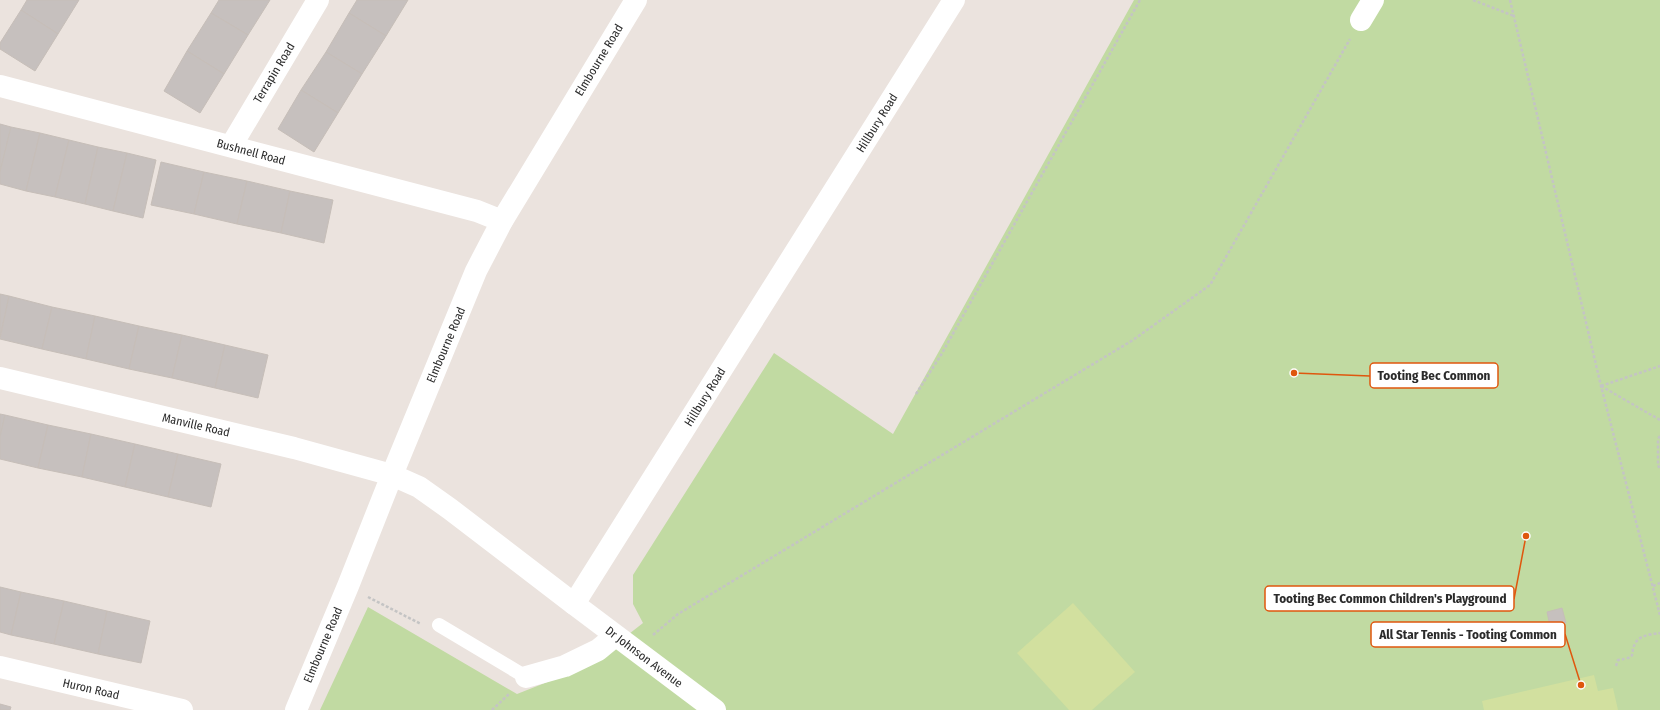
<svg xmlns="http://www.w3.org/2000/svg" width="1660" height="710" font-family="'Fira Sans Condensed',sans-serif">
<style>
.green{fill:#c1daa2}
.pitch{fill:#d2e09f}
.building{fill:#c6c0be;stroke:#c6beb8}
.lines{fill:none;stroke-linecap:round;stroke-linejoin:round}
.path{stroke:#c4c4c4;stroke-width:2.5;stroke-dasharray:3 2;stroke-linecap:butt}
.lane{stroke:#fff;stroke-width:14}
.street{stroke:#fff;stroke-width:22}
.labels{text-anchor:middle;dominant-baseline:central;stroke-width:3;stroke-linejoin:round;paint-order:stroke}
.street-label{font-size:12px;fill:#2b2b2b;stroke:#fff}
.leader{fill:none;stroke:#df570e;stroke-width:1.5}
.callout-dot{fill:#df570e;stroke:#fff;stroke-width:1.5}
.callout{fill:#fff;stroke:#df570e;stroke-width:1.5}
.callout-label{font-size:13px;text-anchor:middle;font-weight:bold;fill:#2b2b2b}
</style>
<rect width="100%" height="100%" fill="#ebe3de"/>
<polygon class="green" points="1134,0 1660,0 1660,710 320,710 368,607 517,694 588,666 643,623 633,604 633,575 774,353 893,434"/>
<g class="pitch">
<polygon points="1073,603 1135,672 1092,710 1069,710 1017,653"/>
<polygon points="1594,675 1598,691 1613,688 1618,710 1484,710 1482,701"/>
</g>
<g class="building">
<polygon points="27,0 79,0 58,34 21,10"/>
<polygon points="219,0 270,0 248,35 211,13"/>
<polygon points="357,0 408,0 386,36 349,13"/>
<polygon points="21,10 58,34 35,71 0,49 0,43"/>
<polygon points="211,13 248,35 224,74 187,51"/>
<polygon points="349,13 386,36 362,74 326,52"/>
<polygon points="187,51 224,74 200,113 164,91"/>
<polygon points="326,52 362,74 338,113 301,90"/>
<polygon points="301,90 338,113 314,152 278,129"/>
<polygon points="0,124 11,127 0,172"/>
<polygon points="11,127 40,133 26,191 0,184 0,172"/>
<polygon points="40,133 69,140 55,197 26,191"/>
<polygon points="69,140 98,147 85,204 55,197"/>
<polygon points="98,147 127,153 113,211 85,204"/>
<polygon points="127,153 156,160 143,218 113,211"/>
<polygon points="161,162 204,172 194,214 151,205"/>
<polygon points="204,172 247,181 237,224 194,214"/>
<polygon points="247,181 290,191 281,233 237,224"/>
<polygon points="290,191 333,200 324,243 281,233"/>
<polygon points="0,294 9,296 0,337"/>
<polygon points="9,296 52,307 42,349 0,339"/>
<polygon points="52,307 95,316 86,359 42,349"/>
<polygon points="95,316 139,326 129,369 86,359"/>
<polygon points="139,326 182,335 172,378 129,369"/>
<polygon points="182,335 225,345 215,388 172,378"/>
<polygon points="225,345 268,355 258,398 215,388"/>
<polygon points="0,414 5,415 0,437"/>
<polygon points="5,415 48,425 38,468 0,459 0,437"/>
<polygon points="48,425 91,434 82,477 38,468"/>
<polygon points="91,434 135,444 125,487 82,477"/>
<polygon points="135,444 178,454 168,497 125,487"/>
<polygon points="178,454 221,464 211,507 168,497"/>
<polygon points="0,587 21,592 11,635 0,632"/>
<polygon points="21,592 64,601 54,644 11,635"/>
<polygon points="64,601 107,611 98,654 54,644"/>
<polygon points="1562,608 1566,623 1550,626 1547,612"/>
<polygon points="107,611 150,621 141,663 98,654"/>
<polygon points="0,704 11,707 10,710 0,710"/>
</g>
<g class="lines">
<g class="path">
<polyline points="1473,0 1514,16"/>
<polyline points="1510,0 1601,386 1660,615"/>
<polyline points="1601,386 1660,420"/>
<polyline points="1601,386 1660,366"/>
<polyline points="916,394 941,355 1140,0"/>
<polyline points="1660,436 1658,439 1658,465 1660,470"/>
<polyline points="1653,586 1660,583"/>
<polyline points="368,597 421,624"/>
<polyline points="653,635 678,614 1133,340 1210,285 1350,39"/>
<path d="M1616,666L1618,660C1640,657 1628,654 1636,642C1641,635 1652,634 1660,633"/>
<polyline points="492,710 509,694"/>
</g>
<polyline class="lane" points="439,625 526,677"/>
<g class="street">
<polyline points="1361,20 1373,0"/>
<polyline points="0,86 477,211 502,221"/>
<polyline points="231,146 318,0"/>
<polyline points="0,378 294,448 392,475 419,487 450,509 574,604 954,0"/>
<polyline points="574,604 715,710"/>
<polyline points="0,667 182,710"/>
<polyline points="526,677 565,666 598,650 615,636"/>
<polyline points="296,710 348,586 392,475 476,271 502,221 636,0"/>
</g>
</g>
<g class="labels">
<g class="street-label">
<text transform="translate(599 60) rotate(-59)">Elmbourne Road</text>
<text transform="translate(274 73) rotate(-59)">Terrapin Road</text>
<text transform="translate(877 123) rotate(-58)">Hillbury Road</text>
<text transform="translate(251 152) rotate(15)">Bushnell Road</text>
<text transform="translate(446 345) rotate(-67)">Elmbourne Road</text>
<text transform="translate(705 397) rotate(-58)">Hillbury Road</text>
<text transform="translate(196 425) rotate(13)">Manville Road</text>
<text transform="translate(323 645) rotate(-67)">Elmbourne Road</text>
<text transform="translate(644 657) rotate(37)">Dr Johnson Avenue</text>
<text transform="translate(91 689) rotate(13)">Huron Road</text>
</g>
</g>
<path class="leader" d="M1294 373L1370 376M1526 536L1514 599M1581 685L1565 634"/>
<g class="callout-dot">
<circle cx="1294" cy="373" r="4"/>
<circle cx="1526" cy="536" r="4"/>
<circle cx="1581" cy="685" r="4"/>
</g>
<g class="callout">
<rect x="1370" y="363" width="128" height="25" rx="4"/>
<rect x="1265" y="586" width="249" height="25" rx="4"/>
<rect x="1371" y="622" width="194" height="25" rx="4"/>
</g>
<g class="callout-label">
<text x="1434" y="380">Tooting Bec Common</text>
<text x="1390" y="603">Tooting Bec Common Children's Playground</text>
<text x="1468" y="639">All Star Tennis - Tooting Common</text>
</g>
</svg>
